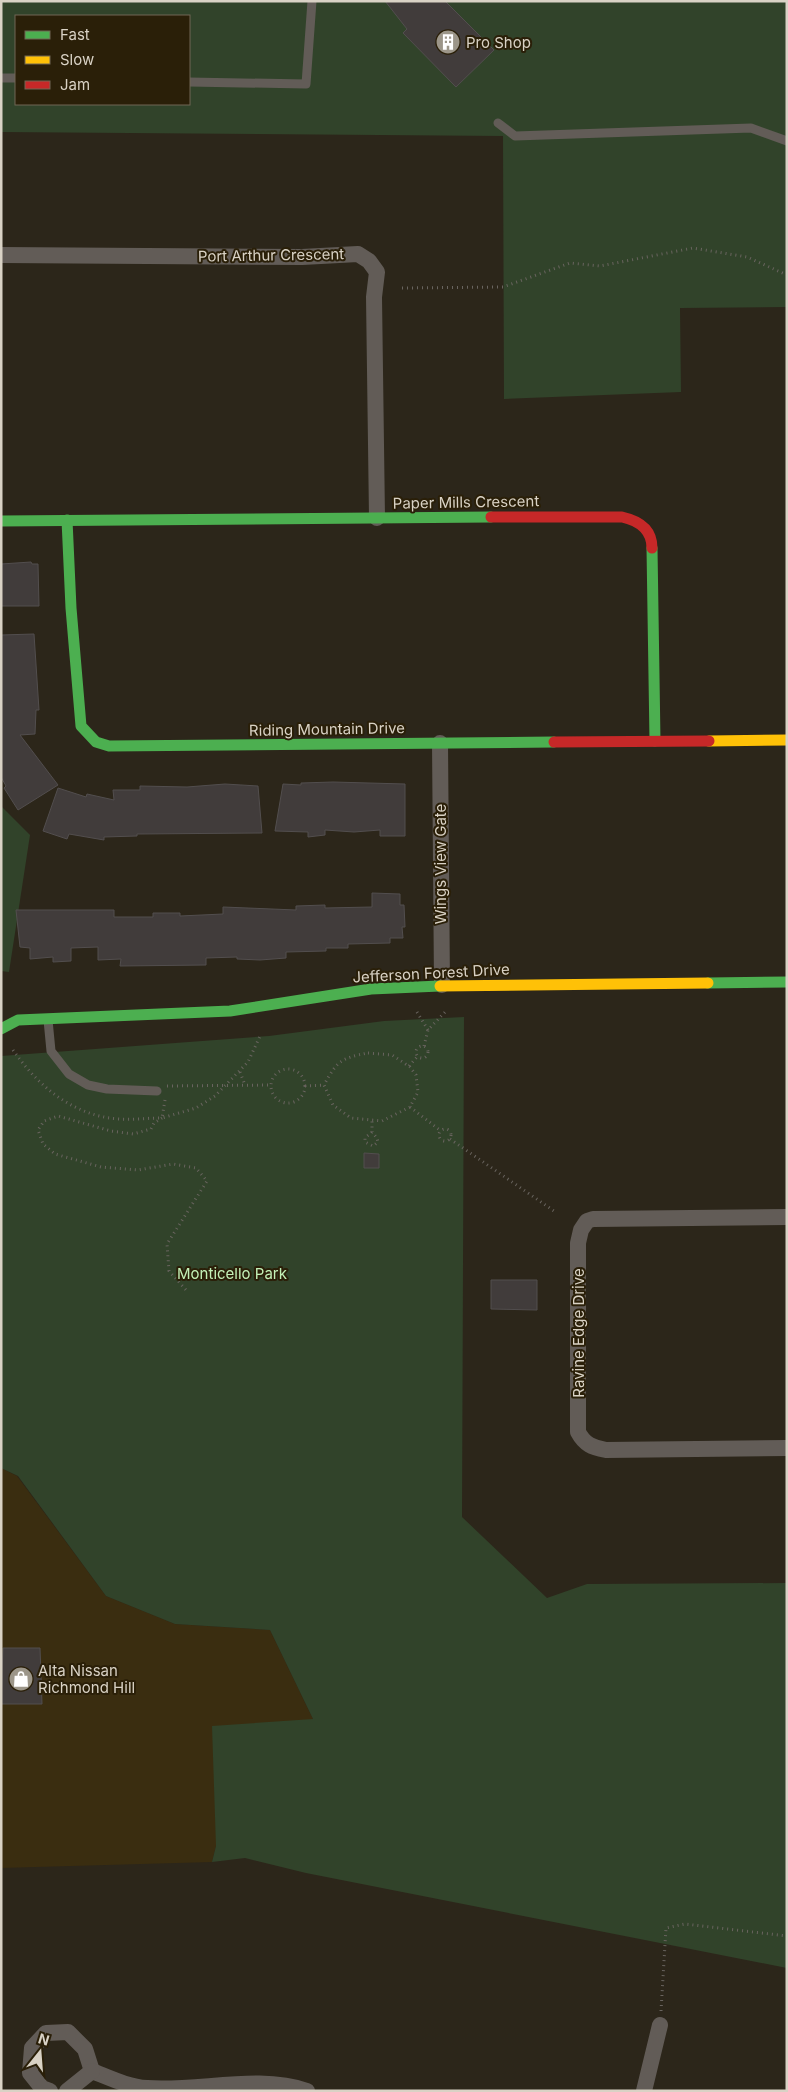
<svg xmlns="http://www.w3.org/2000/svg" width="788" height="2092" font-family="Inter,sans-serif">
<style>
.built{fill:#3a2d10}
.green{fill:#31432a;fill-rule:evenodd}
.building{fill:#413c3b;stroke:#524e4e}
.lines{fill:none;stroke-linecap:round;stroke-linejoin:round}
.path{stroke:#69645f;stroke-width:3;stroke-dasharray:1 4;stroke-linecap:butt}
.lane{stroke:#625c57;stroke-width:9}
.street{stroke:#625c57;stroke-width:16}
.fast{stroke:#4caf50;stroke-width:11}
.slow{stroke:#ffc107;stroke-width:11}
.jam{stroke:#c62828;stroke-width:11}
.labels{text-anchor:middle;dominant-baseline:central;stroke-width:4;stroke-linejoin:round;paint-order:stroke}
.poi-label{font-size:15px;fill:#d9d2c5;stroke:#2a1f08;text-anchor:start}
.street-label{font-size:15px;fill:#d9d2c5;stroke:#2a1f08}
.park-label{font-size:15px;fill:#c3f1b7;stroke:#2a1f08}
</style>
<rect width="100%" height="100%" fill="#2c261a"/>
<polygon class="built" points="1,1468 17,1476 106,1596 175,1624 270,1630 313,1719 216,1846 212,1862 1,1868"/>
<g class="green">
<path d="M1,1H787V307L680,308L681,392L504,399L503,136L1,132ZM16,16H189V104H16Z"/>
<polygon points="1,806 30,835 9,972 1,971"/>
<polygon points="464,1017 462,1517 547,1598 587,1584 787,1583 787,1968 306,1873 245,1858 212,1862 216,1846 212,1726 313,1719 270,1630 175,1624 106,1596 18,1476 1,1468 1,1056 269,1036 384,1021"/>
</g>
<g class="building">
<polygon points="385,1 445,1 494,50 456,87 403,33 407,29"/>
<polygon points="31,562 32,564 38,564 39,606 1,606 1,564"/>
<polygon points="34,634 39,710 36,710 35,734 20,735 58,785 18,810 4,788 6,786 1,777 1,635"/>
<polygon points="333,782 405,784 405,836 380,836 380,830 354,832 325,830 325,835 308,837 308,832 275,831 283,784 301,785 301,783"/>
<polygon points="225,784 258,786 262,833 137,834 137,836 104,837 104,840 69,834 67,839 43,831 58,788 86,797 87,794 114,800 113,790 140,790 140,786 187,787"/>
<polygon points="372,893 400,894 400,905 404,905 405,927 402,927 403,938 390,938 390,943 348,944 348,948 326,948 326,951 286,952 286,958 260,960 237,959 237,957 206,958 206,965 120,966 121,959 98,960 98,947 71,948 71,961 53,962 53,957 30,959 30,948 20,947 16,910 114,910 114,917 153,917 153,913 180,913 180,916 223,914 223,907 296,910 296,906 325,905 325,908 372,907"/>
<polygon points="364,1153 379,1154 379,1168 364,1168"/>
<polygon points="491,1280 537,1280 537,1310 491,1309"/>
<polygon points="3,1648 40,1648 42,1704 1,1704"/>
</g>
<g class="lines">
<g class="path">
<polyline points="402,288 503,287 570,263 600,266 693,248 747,257 787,275"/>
<polyline points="417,1012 428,1030"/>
<polyline points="424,1046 428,1030 447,1010"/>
<circle cx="422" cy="1052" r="6"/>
<path d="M13,1050C38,1086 73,1116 119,1119C133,1120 147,1118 161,1118"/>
<path d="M368,1053L392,1055L410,1067L416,1075L418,1092L410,1107L382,1121L351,1118L333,1105L324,1085C337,1061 341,1058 368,1053Z"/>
<polyline points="409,1066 418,1056"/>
<circle cx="288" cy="1086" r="17"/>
<polyline points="240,1072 245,1085"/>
<polyline points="167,1086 271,1085"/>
<polyline points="305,1086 324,1085"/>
<polyline points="165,1100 162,1118 196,1108 215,1096 248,1062 261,1034"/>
<polyline points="410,1107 441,1131"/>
<polyline points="162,1118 154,1123 151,1129 133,1134 111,1131 58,1116 44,1121 38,1130 43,1144 55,1154 101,1167 138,1170 173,1164 196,1168 207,1181 167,1244 169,1271 186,1290"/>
<circle cx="445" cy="1135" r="6"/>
<polyline points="372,1132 365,1138 365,1142 373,1146 378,1142 377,1138 372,1132 372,1120"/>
<polyline points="450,1139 554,1211"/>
<polyline points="661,2011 666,1928 685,1924 787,1936"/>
</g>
<g class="lane">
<polyline points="1,78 16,78"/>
<polyline points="189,82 306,84 312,1"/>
<polyline points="498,123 515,136 751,128 787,141"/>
<polyline points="48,1020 51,1051 69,1074 88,1085 107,1089 157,1091"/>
</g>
<g class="street">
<polyline points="1,255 302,257 358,254 369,261 377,272 374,297 377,518"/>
<polyline points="440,743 442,985"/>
<path d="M787,1217L593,1219L587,1221L581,1230L578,1243V1432C585,1445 592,1447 606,1450L787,1448"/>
<path d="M92,2071C110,2078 128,2087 147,2088C198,2092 259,2074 307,2091"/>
<polyline points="50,2091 42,2088 30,2073 32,2048 46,2033 68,2032 85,2049 92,2071"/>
<polyline points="67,2091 92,2071"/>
<polyline points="644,2091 660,2025"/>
</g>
<g class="fast">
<polyline points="67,520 71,608 81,726 96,742 109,746 554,742"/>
<polyline points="1,521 491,517"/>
<polyline points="652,548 655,741"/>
<polyline points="708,983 787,982"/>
<polyline points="1,1029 18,1020 230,1011 371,989 440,986"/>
</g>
<g class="slow">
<polyline points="709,741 787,740"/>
<polyline points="440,986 708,983"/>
</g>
<g class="jam">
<path d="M491,517H622C640,521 652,530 652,548"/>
<polyline points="554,742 709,741"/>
</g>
</g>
<defs>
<symbol id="building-disc" viewBox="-11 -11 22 22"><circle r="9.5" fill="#9c9689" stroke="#2a1f08"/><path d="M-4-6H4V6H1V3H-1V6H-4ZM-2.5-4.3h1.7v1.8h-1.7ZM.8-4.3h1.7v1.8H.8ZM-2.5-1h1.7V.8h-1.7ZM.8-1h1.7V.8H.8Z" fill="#fff"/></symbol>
<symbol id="shop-disc" viewBox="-11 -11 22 22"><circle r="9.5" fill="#9c9689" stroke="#2a1f08"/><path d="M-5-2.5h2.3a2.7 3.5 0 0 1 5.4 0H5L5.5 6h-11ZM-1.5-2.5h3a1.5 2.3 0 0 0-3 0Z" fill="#fff"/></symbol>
</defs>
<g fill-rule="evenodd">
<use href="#building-disc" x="434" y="28" width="28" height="28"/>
<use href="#shop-disc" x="7" y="1665" width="28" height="28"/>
</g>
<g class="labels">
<g class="poi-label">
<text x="466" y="42">Pro Shop</text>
<text x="38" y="1670">Alta Nissan<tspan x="38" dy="17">Richmond Hill</tspan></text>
</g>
<g class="street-label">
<text transform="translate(271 255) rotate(-1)">Port Arthur Crescent</text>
<text transform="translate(466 502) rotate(-1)">Paper Mills Crescent</text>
<text transform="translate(327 729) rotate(-1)">Riding Mountain Drive</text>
<text transform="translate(440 864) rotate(-90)">Wings View Gate</text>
<text transform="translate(431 973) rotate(-3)">Jefferson Forest Drive</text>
<text transform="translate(578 1333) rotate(-90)">Ravine Edge Drive</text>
</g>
<g class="park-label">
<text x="232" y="1273">Monticello Park</text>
</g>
</g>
<rect width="788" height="2092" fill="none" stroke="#d9d2c5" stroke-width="5"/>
<rect x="15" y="15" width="175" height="90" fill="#2a1f08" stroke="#706754"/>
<rect x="25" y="31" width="25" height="8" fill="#4caf50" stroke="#706754"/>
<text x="60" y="40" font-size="15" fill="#d9d2c5">Fast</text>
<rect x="25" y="56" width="25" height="8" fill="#ffc107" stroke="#706754"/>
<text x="60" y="65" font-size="15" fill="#d9d2c5">Slow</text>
<rect x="25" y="81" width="25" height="8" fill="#c62828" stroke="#706754"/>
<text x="60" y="90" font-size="15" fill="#d9d2c5">Jam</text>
<g transform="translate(40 2052) rotate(17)" stroke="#2a1f08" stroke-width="4" paint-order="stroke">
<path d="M0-4L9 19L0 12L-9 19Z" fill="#d9d2c5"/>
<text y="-8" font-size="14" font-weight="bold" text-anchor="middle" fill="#d9d2c5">N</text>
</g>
</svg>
